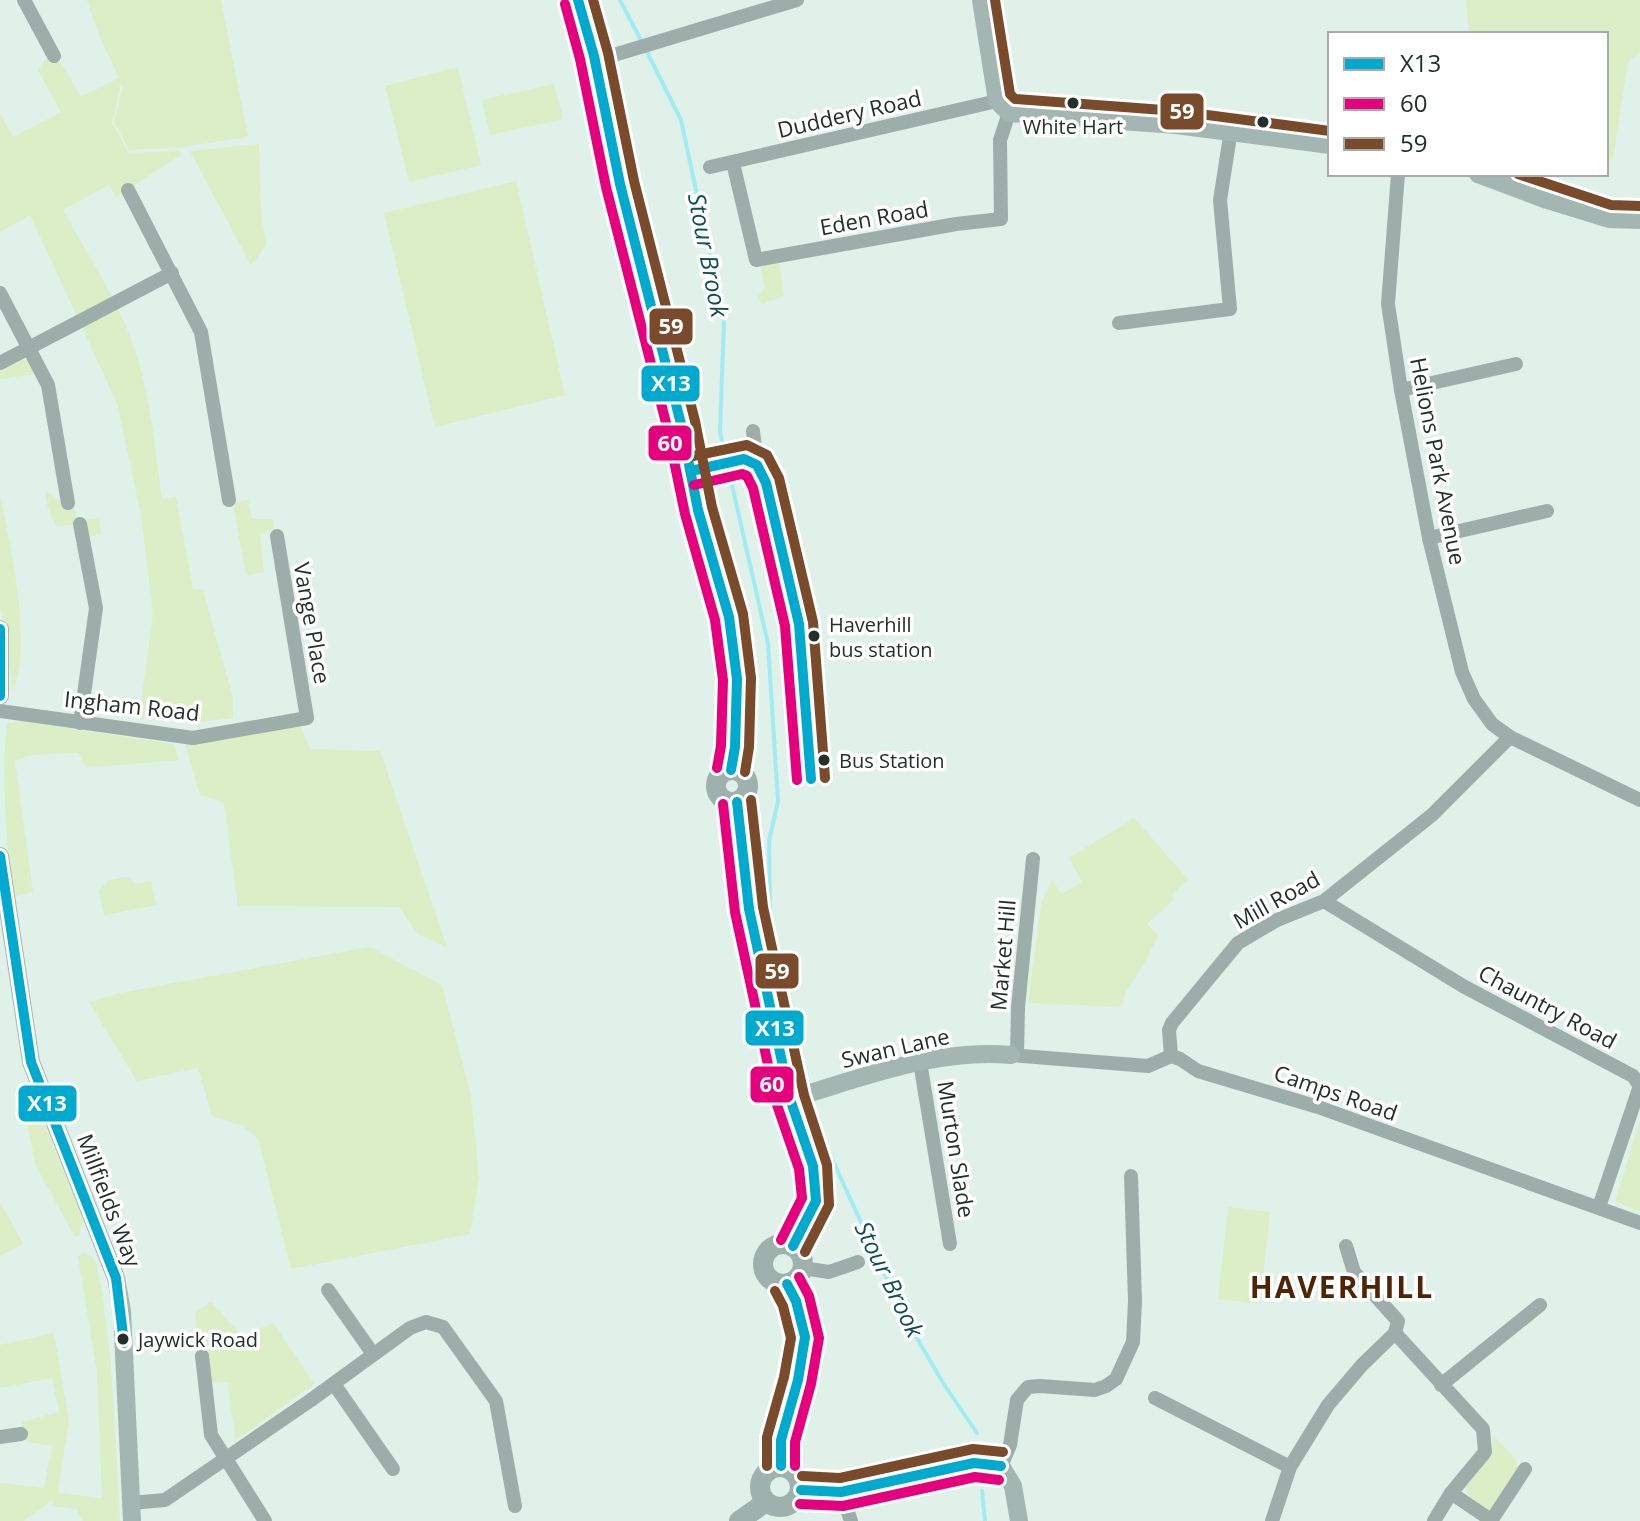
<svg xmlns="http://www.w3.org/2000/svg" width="1640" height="1521" font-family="'Open Sans',sans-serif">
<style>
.green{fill:#dceec5}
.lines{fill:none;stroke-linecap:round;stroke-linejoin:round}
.stream{stroke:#a1ecf3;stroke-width:4}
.street{stroke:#9daeaa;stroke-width:14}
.secondary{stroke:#a3b6b1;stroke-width:18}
.primary{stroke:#9eb1ac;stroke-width:20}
.bus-1-casing{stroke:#fff;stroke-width:16}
.bus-2-casing{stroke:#fff;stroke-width:16}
.bus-3-casing{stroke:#fff;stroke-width:16}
.bus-1{stroke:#00a9ce;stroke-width:10}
.bus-2{stroke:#e5007d;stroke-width:10}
.bus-3{stroke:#7a4b2a;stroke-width:10}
.bus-dot{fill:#23302a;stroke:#fff;stroke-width:3}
.labels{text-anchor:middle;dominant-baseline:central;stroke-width:7;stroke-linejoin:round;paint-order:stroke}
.bus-label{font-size:20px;fill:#23302a;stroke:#fff;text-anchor:start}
.street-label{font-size:22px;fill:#23302a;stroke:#fff}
.water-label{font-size:24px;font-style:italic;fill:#114d54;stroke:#fff}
.district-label{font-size:30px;font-weight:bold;letter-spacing:2px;fill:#502400;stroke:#fff}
.line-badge{stroke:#fff;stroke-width:3}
.badge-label{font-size:22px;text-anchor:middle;font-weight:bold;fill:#fff}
</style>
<rect width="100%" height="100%" fill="#dff1e8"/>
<g class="green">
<path d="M87,0H221L248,137L183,147L129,150L114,122L123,87L121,84L112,123L129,153L180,151L181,155L116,197L109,185L63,210C88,256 120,303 136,353C151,400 155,451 162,499L176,497L193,589L203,590L233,698V718L191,723L139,718L153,614L141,515L117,403L30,215L0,232V113L13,137L61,112L38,70C42,62 47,57 56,55L81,97L119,78L98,32Z"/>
<polygon points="1466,0 1640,0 1640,53 1628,61 1613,159 1606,161 1606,34 1469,34"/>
<polygon points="458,67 481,165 409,182 385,86"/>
<polygon points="554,84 563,119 490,135 482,100"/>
<polygon points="259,144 261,209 266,245 251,265 190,151"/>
<polygon points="516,181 565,395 435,427 384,213"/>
<polygon points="779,259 784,296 762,304 757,297 765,289 761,268 764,264"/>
<path d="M18,359C29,360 31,364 35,374L0,379V368Z"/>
<polygon points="45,491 67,505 73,504 77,520 99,518 101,534 87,537 74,524 57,527 48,509"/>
<path d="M0,495C10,542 33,647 13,691L0,603Z"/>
<polygon points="248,500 252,519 273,519 274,529 260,534 264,572 246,575 234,510 235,503"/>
<path d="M20,721L174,744L179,760L86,768L78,753L31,755L15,761L33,892L13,897C7,859 0,753 8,723Z"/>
<polygon points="299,723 310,749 380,751 447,947 418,934 399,907 238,906 224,803 200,795 185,744"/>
<polygon points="1134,818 1188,879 1171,895 1174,899 1147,924 1158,936 1139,973 1126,990 1121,1007 1028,1003 1041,905 1052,879 1061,894 1082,882 1069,858"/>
<polygon points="127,877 136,884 151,881 156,905 104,915 99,891 109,880"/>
<polygon points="370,947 442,985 471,1095 479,1177 470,1234 291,1269 258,1139 243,1126 212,1116 198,1068 137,1081 89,1002 120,993"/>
<polygon points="31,1108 40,1114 83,1219 79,1236 75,1237 36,1166 24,1109"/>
<polygon points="1640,1120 1640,1212 1615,1201"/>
<polygon points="0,1202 23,1244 0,1256"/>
<polygon points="1228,1207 1270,1212 1260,1304 1218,1299"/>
<polygon points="84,1253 92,1257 96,1262 102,1292 111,1363 120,1521 83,1521 76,1509 52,1506 53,1500 23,1521 0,1521 0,1483 44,1488 52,1446 25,1441 22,1422 59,1412 52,1378 0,1388 0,1345 54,1333 69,1420 58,1490 60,1493 102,1498 97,1372 78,1256"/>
<polygon points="211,1302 242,1336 273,1323 314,1384 235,1441 228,1382 207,1383 198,1350 195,1313"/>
<polygon points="1493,1435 1516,1460 1519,1471 1496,1507 1487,1511 1471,1501 1465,1486 1492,1455"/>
</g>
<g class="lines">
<g class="stream">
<polyline points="620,0 642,42"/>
<polyline points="646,50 681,120 724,321 720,432 768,644 778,801 769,841 771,970"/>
<polyline points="806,1102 903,1314 943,1383 977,1433"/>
<polyline points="982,1491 985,1521"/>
</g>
<g class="street">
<polyline points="24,0 54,56"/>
<polyline points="594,56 617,54 797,0"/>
<polyline points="733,163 756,260 956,224 1001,219 1000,140 1009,113"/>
<polyline points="710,167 997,101"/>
<polyline points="1398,174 1388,304 1401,390 1429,538 1462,672 1474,699 1492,724 1510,737 1640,800"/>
<polyline points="128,190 201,332 229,500"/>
<polyline points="0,293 48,385 68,503"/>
<polyline points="1119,323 1230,309 1220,200 1231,130"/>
<polyline points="0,363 172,273"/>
<polyline points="1401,390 1516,364"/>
<polyline points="753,431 757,465"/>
<polyline points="691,471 744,459 757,465"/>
<polyline points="80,524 96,608 80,723"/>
<polyline points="1429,538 1547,511"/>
<polyline points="0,711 193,738 307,718 277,536"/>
<polyline points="1324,901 1463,986 1633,1076 1640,1086 1599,1207"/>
<polyline points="1011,1055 1148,1066 1171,1056 1180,1059 1198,1071 1318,1107 1640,1223"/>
<polyline points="1017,1055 1018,1007 1033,859"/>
<polyline points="1171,1056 1169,1030 1172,1023 1238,943 1277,920 1324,901 1432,815 1510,737"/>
<polyline points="920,1062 950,1244"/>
<polyline points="1346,1246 1354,1272 1398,1321 1395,1333 1483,1429 1485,1452 1451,1493 1434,1521"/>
<polyline points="803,1268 829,1272 858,1262"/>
<polyline points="328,1290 373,1354"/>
<polyline points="202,1356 211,1435 265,1521"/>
<polyline points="334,1384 393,1469"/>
<polyline points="1441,1385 1540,1305"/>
<polyline points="1155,1398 1290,1467"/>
<polyline points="0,1437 21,1434"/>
<polyline points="1001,1466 1010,1445 1017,1400 1028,1387 1040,1386 1095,1390 1106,1386 1116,1379 1133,1342 1135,1301 1131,1176"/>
<polyline points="841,1492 851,1521"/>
<polyline points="1451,1493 1491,1520"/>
<polyline points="131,1503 165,1500 311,1400 410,1328 426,1322 443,1327 496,1401 515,1506"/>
<polyline points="1272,1521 1290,1467 1328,1405 1362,1365 1395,1333"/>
<polyline points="1491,1521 1525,1469"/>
</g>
<g class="secondary">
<polyline points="981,0 997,101 1009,113 1176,125 1330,145"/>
<polyline points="1478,174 1547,200 1609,219 1640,220"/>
<polyline points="0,629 0,696"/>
<polyline points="0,856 31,1062 116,1278 122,1311 132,1521"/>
<path d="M790,1099C862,1078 936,1048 1011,1055"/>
<polyline points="801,1490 841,1492 974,1463 1001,1466 1013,1486 1019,1521"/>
</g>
<g class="primary">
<polyline points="578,0 594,56 620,184 681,424 698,510 729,617 737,679 735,747 731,770"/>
<circle cx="732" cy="786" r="16"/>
<polyline points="737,802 749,909 790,1099 813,1166 816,1201 793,1246"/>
<circle cx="783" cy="1264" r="20"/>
<polyline points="781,1466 781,1440 798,1380 805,1337 796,1301 787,1284"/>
<circle cx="780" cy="1487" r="20"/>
<polyline points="739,1521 766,1502"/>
</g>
<defs>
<g id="bus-1">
<polyline points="578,0 594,56 620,184 681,424 698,510 729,617 737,679 735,747 731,770"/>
<polyline points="691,471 744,459 757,465 766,483 799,624 811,779"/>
<polyline points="0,629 0,696"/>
<polyline points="737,802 749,909 790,1099 813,1166 816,1201 793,1246"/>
<polyline points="0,856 31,1062 116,1278 124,1343"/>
<polyline points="781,1466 781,1440 798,1380 805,1337 796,1301 787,1284"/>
<polyline points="801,1490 841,1492 974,1463 1001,1466"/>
</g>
<g id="bus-2">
<polyline points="565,4 580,59 606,187 667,427 685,514 715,620 723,680 721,746 717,768"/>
<polyline points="694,485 742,474 747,476 753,488 785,626 797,780"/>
<polyline points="723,804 735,912 776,1102 799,1169 802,1198 781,1240"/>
<polyline points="795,1466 795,1442 811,1384 819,1338 809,1296 799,1277"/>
<polyline points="800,1504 843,1506 975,1477 999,1480"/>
</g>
<g id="bus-3">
<polyline points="593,0 608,53 634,181 695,421 712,507 743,614 751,678 749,747 745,772"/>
<polyline points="995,0 1010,94 1015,99 1177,111 1330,131"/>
<polyline points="1518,174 1611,205 1640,206"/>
<polyline points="688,457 747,445 767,455 779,478 813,622 825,778"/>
<polyline points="751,800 763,907 804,1095 827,1165 829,1205 805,1252"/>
<polyline points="767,1466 767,1437 784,1377 791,1338 783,1306 775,1291"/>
<polyline points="802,1476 840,1478 973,1449 1003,1452"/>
</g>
</defs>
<use href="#bus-1" class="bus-1-casing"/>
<use href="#bus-2" class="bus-2-casing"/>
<use href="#bus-3" class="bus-3-casing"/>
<use href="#bus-1" class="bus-1"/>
<use href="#bus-2" class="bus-2"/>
<use href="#bus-3" class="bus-3"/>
</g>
<g class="bus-dot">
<circle cx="1073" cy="103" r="7"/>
<circle cx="1263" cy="122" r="7"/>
<circle cx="814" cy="636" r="7"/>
<circle cx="824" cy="760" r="7"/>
<circle cx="123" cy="1339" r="7"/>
</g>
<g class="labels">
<g class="bus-label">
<text x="1073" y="126" text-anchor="middle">White Hart</text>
<text x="829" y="624">Haverhill<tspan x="829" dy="25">bus station</tspan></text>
<text x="839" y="760">Bus Station</text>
<text x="138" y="1339">Jaywick Road</text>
</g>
<g class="street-label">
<text transform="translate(849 113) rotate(-13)">Duddery Road</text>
<text transform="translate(874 217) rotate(-10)">Eden Road</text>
<text transform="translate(1439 461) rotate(79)">Helions Park Avenue</text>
<text transform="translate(313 623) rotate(80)">Vange Place</text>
<text transform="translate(132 705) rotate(6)">Ingham Road</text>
<text transform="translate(1276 899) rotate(-29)">Mill Road</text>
<text transform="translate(1002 955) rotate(-85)">Market Hill</text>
<text transform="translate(1548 1006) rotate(28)">Chauntry Road</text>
<text transform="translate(895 1047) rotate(-13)">Swan Lane</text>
<text transform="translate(1336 1092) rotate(19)">Camps Road</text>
<text transform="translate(957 1149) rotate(81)">Murton Slade</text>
<text transform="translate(110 1200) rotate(69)">Millfields Way</text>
</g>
<g class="water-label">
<text transform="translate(709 255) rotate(79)">Stour Brook</text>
<text transform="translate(890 1279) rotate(64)">Stour Brook</text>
</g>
<g class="district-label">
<text x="1342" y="1286">HAVERHILL</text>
</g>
</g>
<g class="line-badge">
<rect x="1159" y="92" width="46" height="39" rx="8" fill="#7a4b2a"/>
<rect x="648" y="307" width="46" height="39" rx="8" fill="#7a4b2a"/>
<rect x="640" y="364" width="61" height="39" rx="8" fill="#00a9ce"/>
<rect x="647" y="424" width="46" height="38" rx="8" fill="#e5007d"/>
<rect x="754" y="952" width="46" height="38" rx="8" fill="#7a4b2a"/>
<rect x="744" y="1009" width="61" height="38" rx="8" fill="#00a9ce"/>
<rect x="749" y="1065" width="46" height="39" rx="8" fill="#e5007d"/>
<rect x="17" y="1084" width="61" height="39" rx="8" fill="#00a9ce"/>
</g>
<g class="badge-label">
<text x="1182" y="119">59</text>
<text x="671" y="334">59</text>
<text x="671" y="391">X13</text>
<text x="670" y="451">60</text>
<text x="777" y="979">59</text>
<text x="775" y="1036">X13</text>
<text x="772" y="1092">60</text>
<text x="47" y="1111">X13</text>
</g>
<rect x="1328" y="32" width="280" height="144" fill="#ffffff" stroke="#a7acaa" stroke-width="2"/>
<rect x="1344" y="58" width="40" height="12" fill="#00a9ce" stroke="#a7acaa" stroke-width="2"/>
<text x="1400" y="72" font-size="24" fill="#23302a">X13</text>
<rect x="1344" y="98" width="40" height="12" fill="#e5007d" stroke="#a7acaa" stroke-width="2"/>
<text x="1400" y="112" font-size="24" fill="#23302a">60</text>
<rect x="1344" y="138" width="40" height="12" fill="#7a4b2a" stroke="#a7acaa" stroke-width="2"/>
<text x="1400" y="152" font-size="24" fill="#23302a">59</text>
</svg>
